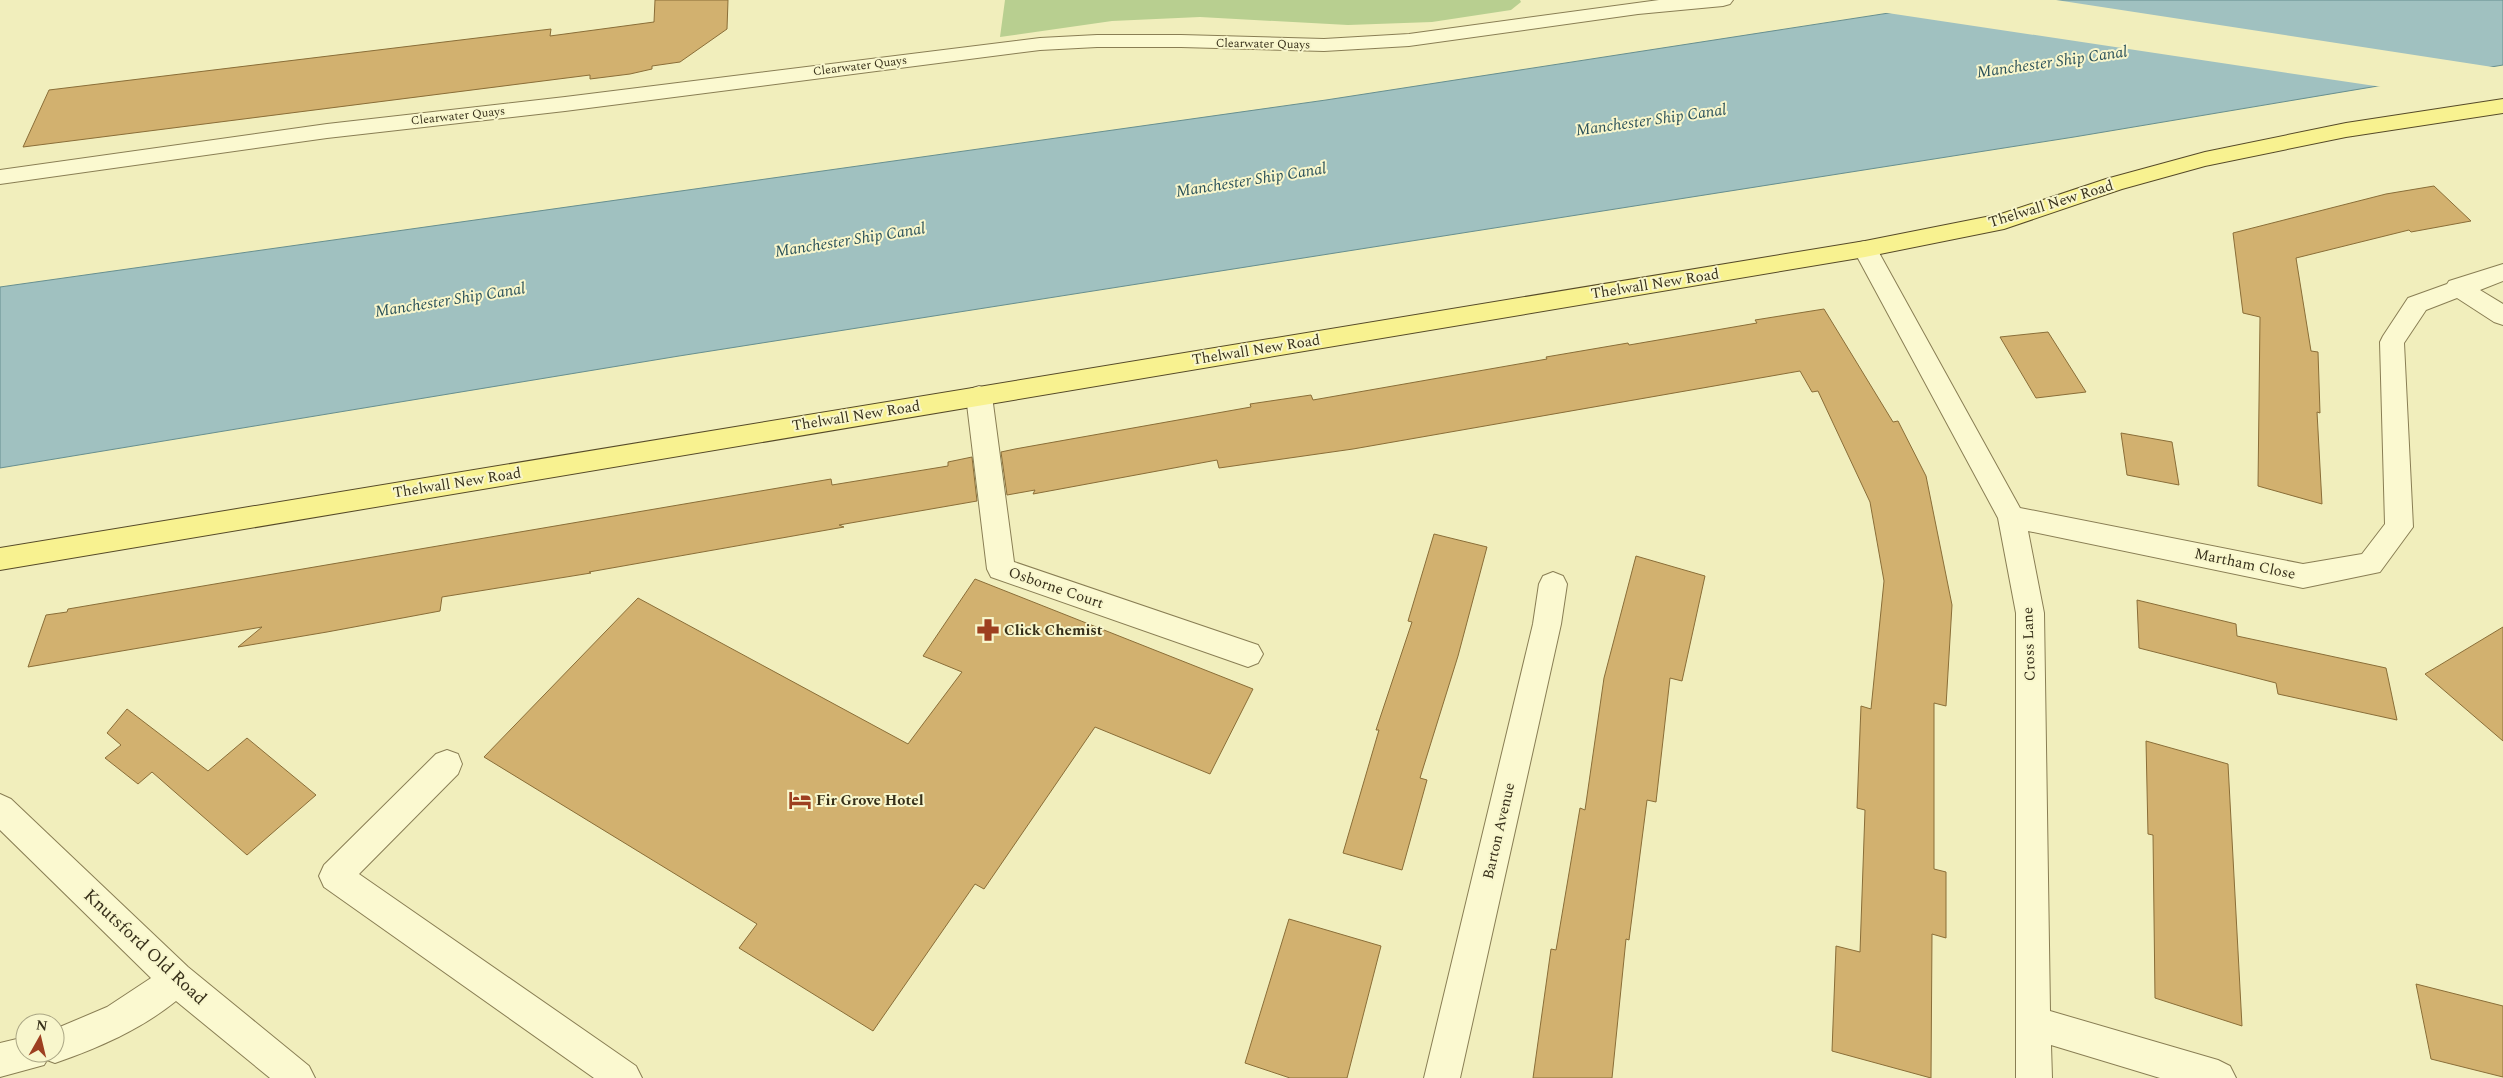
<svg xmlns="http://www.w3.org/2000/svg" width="2503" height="1078" font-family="Spectral,serif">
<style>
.green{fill:#b8cf90}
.water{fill:#a0c1c0;stroke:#678f8f}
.pier{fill:#f1eebc}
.building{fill:#d2b16f;stroke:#8a6e38}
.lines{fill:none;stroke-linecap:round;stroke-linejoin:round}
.minor-casing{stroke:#897e54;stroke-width:2}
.major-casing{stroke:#564a29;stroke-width:2}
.minor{fill:#fbf9d0;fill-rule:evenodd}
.major{fill:#f8f290;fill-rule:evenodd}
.labels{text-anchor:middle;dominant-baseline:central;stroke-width:4;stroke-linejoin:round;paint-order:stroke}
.far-street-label{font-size:12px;fill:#37301a;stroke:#f8f6cc}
.street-label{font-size:15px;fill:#37301a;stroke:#f8f6cc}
.poi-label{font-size:15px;font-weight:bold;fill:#37301a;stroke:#f8f6cc;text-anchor:start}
.water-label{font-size:16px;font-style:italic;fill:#284f58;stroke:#f8f6cc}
.near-street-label{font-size:18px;fill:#37301a;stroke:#f8f6cc}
</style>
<rect width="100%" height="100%" fill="#f1eebc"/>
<polygon class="green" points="1005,0 1520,0 1521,2 1511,10 1432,22 1348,25 1200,17 1112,21 1000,37"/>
<polygon class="water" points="1973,0 2503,0 2503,65 2074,137 679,356 0,468 0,287 1326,100"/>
<polygon class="pier" points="1957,0 2056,0 2499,68 2382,87 1881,12"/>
<g class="building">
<polygon points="655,0 728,0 727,29 680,62 652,66 652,69 630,74 590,79 590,75 23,147 49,90 551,29 550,36 654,22"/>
<polygon points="2434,186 2471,221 2411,232 2409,230 2296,258 2311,351 2318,352 2320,413 2317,412 2322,504 2258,486 2260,317 2243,313 2233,233 2386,194"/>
<polygon points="1824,309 1893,422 1898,421 1926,476 1952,605 1946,706 1934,703 1934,869 1946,872 1946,938 1932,934 1931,1078 1832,1051 1836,946 1860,952 1865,810 1857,808 1861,706 1871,709 1884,581 1870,502 1818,391 1812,392 1800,371 1353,449 1219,468 1217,460 1033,494 1035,490 1007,495 1001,452 1015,449 1251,407 1250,404 1311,395 1313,400 1547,359 1546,357 1628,343 1629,345 1757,323 1755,320"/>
<polygon points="2048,332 2086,392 2036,398 2000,337"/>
<polygon points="2121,433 2172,442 2179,485 2127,475"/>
<polygon points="972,457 977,501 839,525 844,527 589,572 591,573 442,597 440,611 327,632 238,647 262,627 28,667 46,615 67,612 68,609 831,479 832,485 948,466 948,462"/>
<polygon points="1434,534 1487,547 1458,656 1420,778 1427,780 1402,870 1343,853 1379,730 1376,730 1412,622 1408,621"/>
<polygon points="1636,556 1705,576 1682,681 1670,678 1656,802 1647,800 1629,940 1626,939 1612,1078 1533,1078 1551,949 1556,950 1580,808 1585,810 1604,678"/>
<polygon points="975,579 1253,689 1210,774 1095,727 984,889 975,884 873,1031 739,948 757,924 484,757 638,598 908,744 962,672 923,656"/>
<polygon points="2137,600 2236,624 2237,636 2386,668 2397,720 2278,694 2276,683 2139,648"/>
<polygon points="2503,627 2503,741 2425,674"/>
<polygon points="127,709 208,771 247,738 316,795 247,855 152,772 138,784 105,758 121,745 107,733"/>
<polygon points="2146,741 2228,764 2242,1026 2155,998 2153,835 2148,834"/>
<polygon points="1289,919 1381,946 1347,1078 1290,1078 1245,1063"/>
<polygon points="2416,984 2503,1006 2503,1077 2431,1059"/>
</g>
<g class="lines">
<defs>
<g id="minor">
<polygon points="1659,0 1733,0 1730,4 1723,6 1638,14 1409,46 1324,51 1181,47 1097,47 1040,50 565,111 327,138 0,184 0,170 327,124 565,97 1040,38 1097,35 1181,35 1324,39 1409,34"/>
<polygon points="1865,241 1873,243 1877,249 2020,508 2303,564 2362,554 2385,524 2380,342 2383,336 2408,298 2447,284 2449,281 2503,264 2503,281 2480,290 2503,304 2503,325 2494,322 2457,298 2426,310 2404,343 2413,527 2380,572 2303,588 2028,531 2044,613 2050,1011 2218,1060 2230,1066 2236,1078 2160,1078 2051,1045 2052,1078 2016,1078 2016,613 1998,518 1853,249 1857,243"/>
<polygon points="979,386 988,389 992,396 1014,562 1258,645 1263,654 1258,663 1248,667 991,577 987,569 966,396 970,389"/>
<polygon points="1553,572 1563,576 1567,584 1561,624 1460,1078 1424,1078 1533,624 1539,584 1543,576"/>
<polygon points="447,750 458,754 462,764 458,774 359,874 636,1066 642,1078 594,1078 324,887 319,876 324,865 436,754"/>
<path d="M0,794L11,799L188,967L309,1066L315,1078H270L176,1001C140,1030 98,1048 55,1063L47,1060L44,1065L0,1077V1043L25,1037V1053H55V1029L107,1007L151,978L0,830Z"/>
</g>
<polygon id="major" points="2503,99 2503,113 2346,137 2205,166 2122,189 2004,229 1865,257 0,570 0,548 1865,241 2001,214 2106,179 2205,152 2346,123"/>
</defs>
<use href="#minor" class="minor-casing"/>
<use href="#major" class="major-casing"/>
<use href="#minor" class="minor"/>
<use href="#major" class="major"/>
</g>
<defs>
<symbol id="pharmacy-bare" viewBox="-9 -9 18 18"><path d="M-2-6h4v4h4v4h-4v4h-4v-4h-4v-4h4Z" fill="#9d3f20" stroke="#f8f6cc" stroke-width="2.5" paint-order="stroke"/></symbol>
<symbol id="hotel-bare" viewBox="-9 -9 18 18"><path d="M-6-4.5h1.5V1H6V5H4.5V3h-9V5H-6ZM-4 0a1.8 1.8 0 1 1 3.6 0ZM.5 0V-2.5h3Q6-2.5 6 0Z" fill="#9d3f20" stroke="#f8f6cc" stroke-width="2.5" paint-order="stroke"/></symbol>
</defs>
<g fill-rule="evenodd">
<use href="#pharmacy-bare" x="972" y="614" width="32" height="32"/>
<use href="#hotel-bare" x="784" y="784" width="32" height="32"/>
</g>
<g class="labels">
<g class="far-street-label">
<text transform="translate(1263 44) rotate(1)">Clearwater Quays</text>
<text transform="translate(860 66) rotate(-7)">Clearwater Quays</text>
<text transform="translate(458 116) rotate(-6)">Clearwater Quays</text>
</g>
<g class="street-label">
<text transform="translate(2051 204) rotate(-17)">Thelwall New Road</text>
<text transform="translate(1655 284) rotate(-9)">Thelwall New Road</text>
<text transform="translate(1256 350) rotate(-9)">Thelwall New Road</text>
<text transform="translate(856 416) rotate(-9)">Thelwall New Road</text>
<text transform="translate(457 483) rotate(-9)">Thelwall New Road</text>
<text transform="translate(2245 564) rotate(12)">Martham Close</text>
<text transform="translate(1056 588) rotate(19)">Osborne Court</text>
<text transform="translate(2029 644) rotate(-92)">Cross Lane</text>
<text transform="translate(1499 831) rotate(-77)">Barton Avenue</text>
</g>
<g class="poi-label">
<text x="1004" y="630">Click Chemist</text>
<text x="816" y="800">Fir Grove Hotel</text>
</g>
<g class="water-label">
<text transform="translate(2052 62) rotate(-8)">Manchester Ship Canal</text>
<text transform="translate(1651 120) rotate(-8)">Manchester Ship Canal</text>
<text transform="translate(1251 180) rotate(-9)">Manchester Ship Canal</text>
<text transform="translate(850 240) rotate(-9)">Manchester Ship Canal</text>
<text transform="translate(450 300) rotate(-9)">Manchester Ship Canal</text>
</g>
<g class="near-street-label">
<text transform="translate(145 947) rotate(43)">Knutsford Old Road</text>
</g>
</g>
<g transform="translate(40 1038) rotate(8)"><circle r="24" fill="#f8f6cc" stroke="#aba785"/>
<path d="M0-4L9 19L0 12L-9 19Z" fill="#9d3f20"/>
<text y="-8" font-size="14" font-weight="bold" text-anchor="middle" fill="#37301a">N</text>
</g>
</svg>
